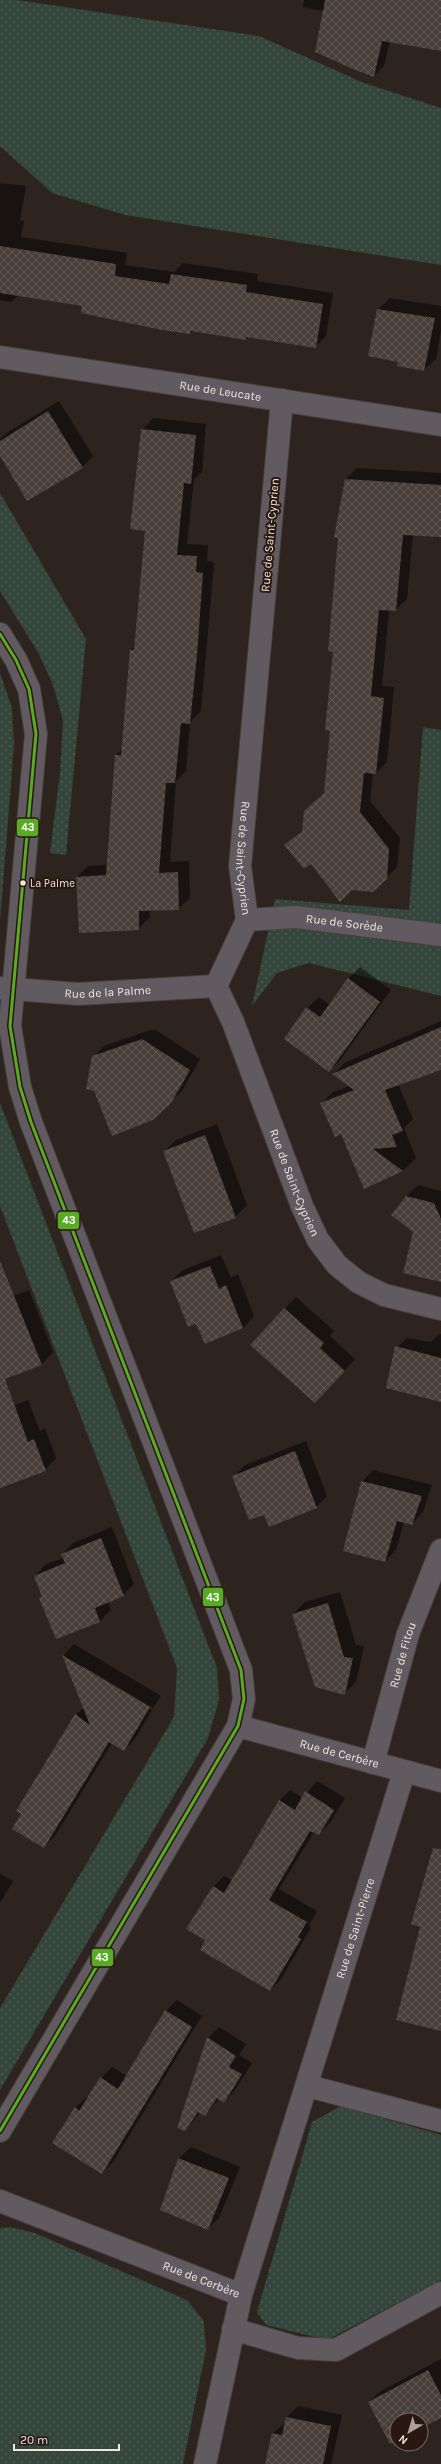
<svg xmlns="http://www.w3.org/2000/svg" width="441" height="2464" font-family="Karla,sans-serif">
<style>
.grass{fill:url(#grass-dots)}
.shadow{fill:#0007}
.building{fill:url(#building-cross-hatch)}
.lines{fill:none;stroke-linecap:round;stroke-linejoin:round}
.street-casing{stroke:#473f3b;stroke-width:24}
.street{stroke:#615a61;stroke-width:22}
.bus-1-casing{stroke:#29180f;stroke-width:6}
.bus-1{stroke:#58ac25;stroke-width:3}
.bus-dot{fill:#f0e4de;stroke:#29180f;stroke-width:1.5}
.labels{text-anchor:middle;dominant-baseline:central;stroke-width:4;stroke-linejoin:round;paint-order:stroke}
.bus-label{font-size:11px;fill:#f0e4de;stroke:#29180f;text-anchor:start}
.street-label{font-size:12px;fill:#f0e4de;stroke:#29180f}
.line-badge{stroke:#29180f;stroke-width:1.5}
.badge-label{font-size:11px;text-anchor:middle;font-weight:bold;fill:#fff}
</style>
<defs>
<pattern id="grass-dots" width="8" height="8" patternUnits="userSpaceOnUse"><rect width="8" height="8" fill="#34453b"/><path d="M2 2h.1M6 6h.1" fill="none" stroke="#526057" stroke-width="1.8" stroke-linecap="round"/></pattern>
<pattern id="building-cross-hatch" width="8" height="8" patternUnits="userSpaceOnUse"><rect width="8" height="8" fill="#483e3a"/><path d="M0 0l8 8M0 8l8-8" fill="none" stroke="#635a56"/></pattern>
</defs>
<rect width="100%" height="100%" fill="#2d231f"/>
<g class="grass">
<polygon points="0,0 17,0 259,36 364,83 441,108 441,265 125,215 52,193 0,146"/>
<polygon points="0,493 86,639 66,855 50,853 60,773 63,720 53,685 39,654 0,591"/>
<polygon points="0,673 12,708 14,745 0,922"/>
<polygon points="423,727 441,730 441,996 309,963 277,973 252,1006 275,899 409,910"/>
<polygon points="0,1103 217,1668 219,1700 208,1738 0,2090 0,2008 174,1717 177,1668 0,1206"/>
<polygon points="341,2106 441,2135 441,2280 327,2340 266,2325 257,2312 312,2122"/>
<polygon points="10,2227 35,2233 187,2300 204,2321 206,2350 183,2464 0,2464 0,2228"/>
</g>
<g class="shadow">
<polygon points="304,0 441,0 441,50 390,41 384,66 374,76 324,11 303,7"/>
<polygon points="0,183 26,186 20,221 24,221 21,237 127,253 125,265 174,272 183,263 258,274 257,281 333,293 326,336 315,347 248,336 246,339 193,331 190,333 84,305 19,295 11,302 0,300"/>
<polygon points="390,298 441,306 441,331 436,359 424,370 378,310"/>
<polygon points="59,401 93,456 82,467 0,454 0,439 5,434"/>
<polygon points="153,418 206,424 202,472 194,479 187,544 208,545 207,561 214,562 201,711 190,722 186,771 176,781 170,862 189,861 190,898 178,909 150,910 150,917 138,929 77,877 88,866 108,865 116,755 122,749 131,650 135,646 146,530 142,430"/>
<polygon points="357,468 441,473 441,536 413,534 407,599 395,610 389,610 382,686 394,687 387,762 376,773 373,773 370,801 400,838 397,867 386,878 311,863 286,845 303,829 305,811 325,792 331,730 346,479"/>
<polygon points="360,967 391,990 341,1059 329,1071 307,1008 319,997 330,1005 348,979"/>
<polygon points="441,1021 441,1069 398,1084 413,1119 404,1128 416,1158 405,1169 364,1188 341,1133 321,1104 333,1092 350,1086 334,1074 344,1063"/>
<polygon points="150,1030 156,1030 200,1059 182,1091 170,1102 93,1057 104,1046"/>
<polygon points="217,1124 247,1205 235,1217 165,1151 176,1140"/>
<polygon points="418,1185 441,1191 441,1281 414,1232 406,1197"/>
<polygon points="221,1255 231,1278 238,1274 254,1316 243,1328 197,1323 171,1281 183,1270"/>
<polygon points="29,1290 53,1352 42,1364 0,1380 0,1301"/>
<polygon points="296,1297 334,1331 330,1336 355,1359 326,1391 251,1345"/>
<polygon points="439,1334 441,1334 441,1401 395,1350 407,1338 431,1342"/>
<polygon points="28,1400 40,1431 45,1428 56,1458 45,1470 0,1487 0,1411"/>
<polygon points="306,1441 327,1496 316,1507 264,1513 234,1476 245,1465"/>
<polygon points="373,1470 432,1485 423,1512 412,1524 404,1522 396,1550 385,1561 362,1482"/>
<polygon points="112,1527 134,1584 123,1595 108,1601 111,1610 100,1621 57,1638 41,1598 43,1596 35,1576 46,1564 63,1558 62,1554 73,1543"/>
<polygon points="340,1592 356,1645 364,1646 356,1682 344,1694 293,1614 305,1602"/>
<polygon points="74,1644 161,1696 153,1708 83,1666 83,1668 152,1710 135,1739 124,1750 112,1743 55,1836 44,1847 76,1715 84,1707 64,1655"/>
<polygon points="317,1781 345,1798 330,1823 319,1834 314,1832 279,1889 317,1911 309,1925 311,1928 281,1979 270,1990 206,1940 213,1887 224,1876 233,1881 279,1801 290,1790 303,1798"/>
<polygon points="0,1874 13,1881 0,1903"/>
<polygon points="177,2000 202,2016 113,2162 102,2173 75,2108 87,2097 88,2098 101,2078 112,2067 127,2076 166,2011"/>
<polygon points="219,2027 246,2044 239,2055 252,2063 235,2090 224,2102 220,2098 205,2115 201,2112 185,2130 208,2038"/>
<polygon points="191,2147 240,2167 219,2218 207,2229 161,2210 179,2158"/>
<polygon points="441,2359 441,2417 421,2427 421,2420 397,2420 397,2439 369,2402 381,2391"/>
<polygon points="298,2406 342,2415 331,2464 266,2464 273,2433 286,2423 287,2417"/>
</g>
<g class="building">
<polygon points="325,0 441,0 441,51 382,41 374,77 353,69 315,52"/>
<polygon points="0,246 116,264 115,276 169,284 171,274 247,285 246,292 323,304 316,348 246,337 246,340 191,331 190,334 162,330 81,313 82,306 0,293"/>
<polygon points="377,309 435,318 424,371 397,366 398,362 368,356"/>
<polygon points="48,411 83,468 27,501 0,456 0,441"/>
<polygon points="141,429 196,435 191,484 184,483 177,555 197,556 196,572 203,573 197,655 190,724 181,723 175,783 166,783 159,873 178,872 179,910 139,911 139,930 79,933 76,877 106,875 115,755 121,755 130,650 134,650 145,531 130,529"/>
<polygon points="345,479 441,485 441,537 403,535 396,611 379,610 371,696 384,698 376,774 364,773 360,812 389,849 387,879 373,892 352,890 340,902 311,864 304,869 284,845 302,831 304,811 324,793 330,731 325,730 333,652 328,651 338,538 334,537"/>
<polygon points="348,978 380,1002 329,1072 284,1039 306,1007 320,1017"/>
<polygon points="441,1027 441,1070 385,1090 403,1131 392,1135 397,1147 373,1149 403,1171 364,1189 341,1134 335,1137 320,1103 354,1090 332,1074"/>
<polygon points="142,1039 190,1070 171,1103 153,1120 112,1136 94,1091 86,1089 92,1056"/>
<polygon points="205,1135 236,1218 194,1233 163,1151"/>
<polygon points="406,1196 434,1203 441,1219 441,1282 403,1273 413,1232 391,1215"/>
<polygon points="0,1261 42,1365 5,1379 28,1442 34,1439 46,1471 0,1488"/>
<polygon points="210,1266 219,1289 226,1285 243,1328 205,1344 196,1324 188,1327 170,1281"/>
<polygon points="284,1308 324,1343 320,1348 345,1371 315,1403 250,1345"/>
<polygon points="395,1346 441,1358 441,1402 386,1388"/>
<polygon points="295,1451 317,1508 269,1527 264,1515 249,1520 232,1476"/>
<polygon points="361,1481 422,1496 412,1525 397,1521 385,1562 343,1551"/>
<polygon points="101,1538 124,1596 95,1608 100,1622 56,1639 39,1598 42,1597 34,1576 65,1563 61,1554"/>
<polygon points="328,1603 344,1657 353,1658 345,1695 315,1687 292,1614"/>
<polygon points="62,1655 150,1707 124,1751 109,1742 44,1848 12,1829 21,1814 16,1811 75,1714 90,1725"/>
<polygon points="305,1791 334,1810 319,1835 310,1831 269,1900 307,1922 298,1937 301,1939 270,1991 200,1950 205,1940 186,1929 213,1886 224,1893 279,1800 295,1810"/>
<polygon points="433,1848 441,1849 441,2031 396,2020 420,1927 411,1924"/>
<polygon points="165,2010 192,2027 102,2174 52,2143 75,2107 79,2111 100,2077 118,2089"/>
<polygon points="207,2037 236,2056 229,2067 242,2074 224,2103 217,2098 205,2116 198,2112 185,2131 177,2128"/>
<polygon points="178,2158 229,2178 208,2230 160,2210"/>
<polygon points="428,2370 441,2395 441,2418 421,2428 421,2420 397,2420 397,2441 390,2444 368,2402"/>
<polygon points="286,2417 331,2426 323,2464 265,2464 272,2433 282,2435"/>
</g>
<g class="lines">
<defs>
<g id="street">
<path id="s1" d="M0,357L441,425"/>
<path id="s2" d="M282,400L240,866L247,920L216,986L233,1022L302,1206L318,1240L337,1265L358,1282L384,1295L441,1309"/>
<polyline points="0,634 16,660 29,689 36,734 10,1026 20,1087 31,1122 241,1670 244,1699 238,1726 0,2131"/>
<path id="s3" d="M247,920L296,917L441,935"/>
<path id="s4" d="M0,988L78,994L216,986"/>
<path id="s5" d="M238,1726L441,1781"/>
<path id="s6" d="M373,1763L408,1634L441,1550"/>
<polyline points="308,2086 441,2121"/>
<path id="s7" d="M0,2201L241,2295L205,2464"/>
<path id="s8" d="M241,2295L404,1772"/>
<polyline points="233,2329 298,2348 336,2350 441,2293"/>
</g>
</defs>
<use href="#street" class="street-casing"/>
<use href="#street" class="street"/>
<defs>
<polyline id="bus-1" points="0,634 16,660 29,689 36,734 10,1026 20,1087 31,1122 241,1670 244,1699 238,1726 0,2131"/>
</defs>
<use href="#bus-1" class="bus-1-casing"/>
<use href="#bus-1" class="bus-1"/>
</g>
<circle class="bus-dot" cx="23" cy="883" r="3.5"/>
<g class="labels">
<g class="bus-label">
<text x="30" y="883">La Palme</text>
</g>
<g class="street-label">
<text stroke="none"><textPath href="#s1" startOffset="223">Rue de Leucate</textPath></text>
<text transform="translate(270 535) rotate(-85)">Rue de Saint-Cyprien</text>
<text stroke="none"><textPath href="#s2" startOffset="460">Rue de Saint-Cyprien</textPath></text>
<text stroke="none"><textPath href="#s3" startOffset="98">Rue de Sorède</textPath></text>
<text stroke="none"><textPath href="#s4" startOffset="108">Rue de la Palme</textPath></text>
<text stroke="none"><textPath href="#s2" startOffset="807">Rue de Saint-Cyprien</textPath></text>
<text stroke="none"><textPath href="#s6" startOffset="112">Rue de Fitou</textPath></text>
<text stroke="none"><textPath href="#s5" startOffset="105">Rue de Cerbère</textPath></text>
<text stroke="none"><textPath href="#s8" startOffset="384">Rue de Saint-Pierre</textPath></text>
<text stroke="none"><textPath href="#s7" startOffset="216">Rue de Cerbère</textPath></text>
</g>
</g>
<g class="line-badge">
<rect x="16" y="818" width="23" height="19" rx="4" fill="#58ac25"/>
<rect x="57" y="1211" width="23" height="19" rx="4" fill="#58ac25"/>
<rect x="202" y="1587" width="22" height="20" rx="4" fill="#58ac25"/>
<rect x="91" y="1948" width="23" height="19" rx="4" fill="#58ac25"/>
</g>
<g class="badge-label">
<text x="28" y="831">43</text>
<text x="69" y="1224">43</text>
<text x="213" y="1601">43</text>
<text x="102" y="1961">43</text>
</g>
<g transform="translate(409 2432) rotate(218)"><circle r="19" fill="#29180f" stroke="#796a62"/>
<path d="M0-3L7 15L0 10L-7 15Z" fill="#aca09b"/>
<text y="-6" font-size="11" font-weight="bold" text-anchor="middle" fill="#f0e4de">N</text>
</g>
<path d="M14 2444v6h105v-6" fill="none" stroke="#f0e4de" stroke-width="2"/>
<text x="20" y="2444" font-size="12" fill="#f0e4de" stroke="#29180f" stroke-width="3" paint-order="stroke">20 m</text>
</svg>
